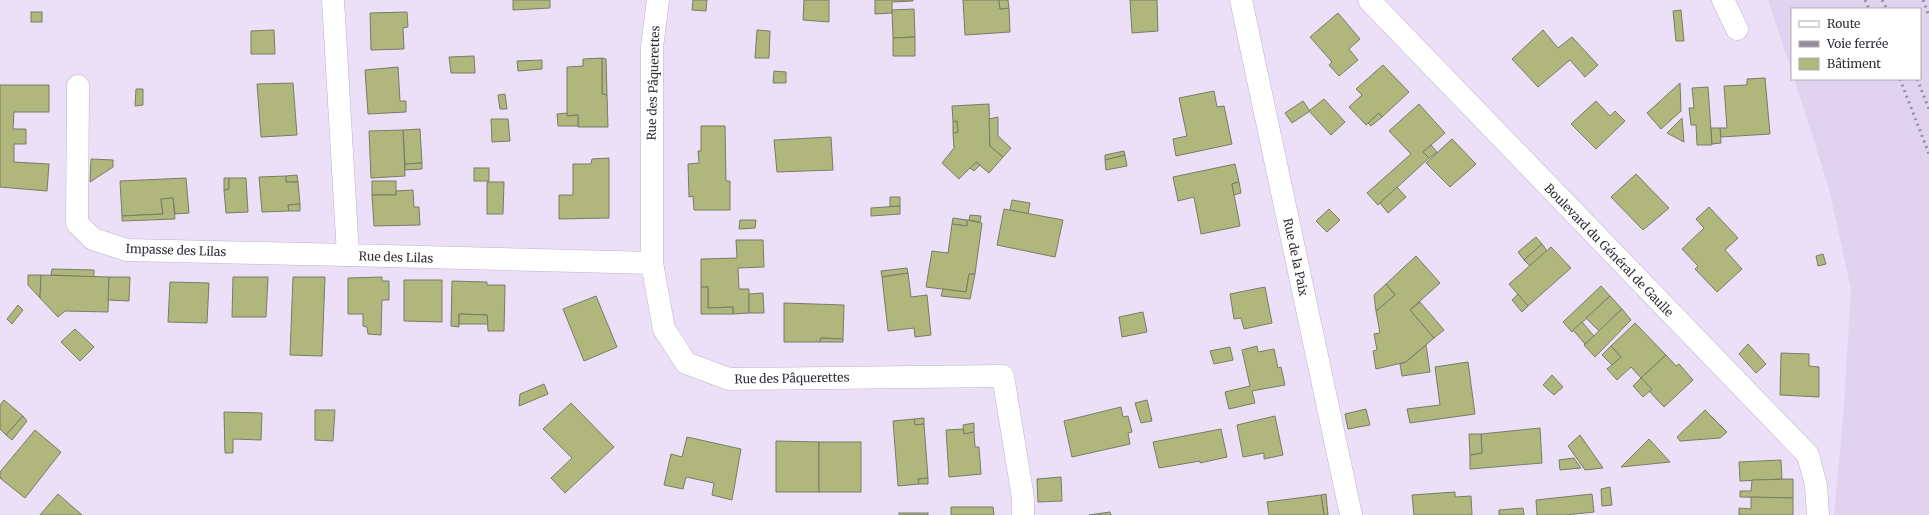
<svg xmlns="http://www.w3.org/2000/svg" width="1929" height="515" font-family="Merriweather,serif">
<style>
.built{fill:#e1d3f0}
.building{fill:#b0b77c;stroke:#797c66}
.lines{fill:none;stroke-linecap:round;stroke-linejoin:round}
.minor-casing{stroke:#bdb3c9;stroke-width:23}
.minor{stroke:#fff;stroke-width:22}
.rail{stroke:#968e9f;stroke-width:3;stroke-dasharray:2 4;stroke-linecap:butt}
.labels{text-anchor:middle;dominant-baseline:central;stroke-width:4;stroke-linejoin:round;paint-order:stroke}
.street-label{font-size:12px;fill:#332f38;stroke:#fff}
</style>
<rect width="100%" height="100%" fill="#ebe0f7"/>
<polygon class="built" points="1768,0 1929,0 1929,515 1834,515 1843,418 1851,289 1828,185 1794,79 1920,79 1920,9 1792,9 1792,73"/>
<g class="building">
<polygon points="513,0 550,0 550,8 513,10"/>
<polygon points="693,0 707,0 706,11 692,10"/>
<polygon points="804,0 829,0 829,22 803,20"/>
<polygon points="875,0 913,0 913,1 892,2 892,13 875,14"/>
<polygon points="963,0 999,0 1000,9 1009,8 1010,32 965,35"/>
<polygon points="999,0 1008,0 1009,8 1000,9"/>
<polygon points="1130,0 1157,0 1158,31 1132,33"/>
<polygon points="914,9 915,37 893,38 892,10"/>
<polygon points="1681,10 1684,41 1676,41 1673,11"/>
<rect x="31" y="12" width="11" height="10"/>
<polygon points="407,12 408,27 403,28 404,49 371,50 370,13"/>
<polygon points="1338,13 1360,39 1349,49 1358,60 1339,76 1329,65 1332,62 1310,37"/>
<polygon points="274,30 275,54 251,54 251,31"/>
<polygon points="757,30 770,31 769,58 755,58"/>
<polygon points="1543,30 1558,48 1572,37 1598,65 1585,77 1570,60 1538,87 1512,59"/>
<polygon points="915,37 915,56 893,56 893,38"/>
<polygon points="474,56 475,73 451,73 449,57"/>
<polygon points="602,58 606,59 607,95 602,94"/>
<polygon points="602,58 602,94 607,95 608,127 578,127 578,115 567,116 567,67 583,66 583,59"/>
<polygon points="542,60 542,69 518,71 517,61"/>
<polygon points="1383,65 1409,92 1382,117 1379,113 1366,125 1349,107 1362,95 1356,89"/>
<polygon points="398,67 400,101 406,101 406,112 368,114 365,70"/>
<polygon points="774,71 786,72 786,83 773,83"/>
<polygon points="1765,78 1770,134 1721,137 1720,128 1727,128 1724,86 1747,85 1747,79"/>
<polygon points="293,83 297,135 261,137 257,84"/>
<polygon points="1680,83 1681,111 1661,129 1647,113"/>
<polygon points="0,85 49,85 49,112 14,112 13,129 26,129 26,144 14,144 14,162 49,164 47,191 0,187"/>
<polygon points="1708,87 1712,145 1697,145 1696,125 1691,125 1689,108 1694,108 1692,88"/>
<polygon points="136,89 143,89 143,105 135,106"/>
<polygon points="1214,91 1217,107 1224,106 1232,144 1176,156 1173,139 1187,136 1179,98"/>
<polygon points="505,94 507,109 500,109 498,95"/>
<polygon points="1324,99 1345,122 1331,135 1309,111"/>
<polygon points="1303,101 1310,111 1292,123 1285,113"/>
<polygon points="1596,101 1610,116 1615,111 1625,121 1596,149 1571,124"/>
<polygon points="989,104 990,146 1003,157 989,173 976,162 959,179 942,163 954,148 953,133 958,132 957,121 953,122 952,106"/>
<polygon points="1419,104 1445,133 1423,152 1429,158 1378,205 1367,193 1411,154 1389,131"/>
<polygon points="567,113 567,116 578,115 578,126 558,126 557,114"/>
<polygon points="1379,113 1382,117 1371,126 1368,123"/>
<polygon points="998,117 998,136 1011,148 1003,157 990,146 989,119"/>
<polygon points="1682,118 1684,142 1667,133"/>
<polygon points="491,119 508,119 510,141 492,142"/>
<polygon points="957,121 958,132 953,133 953,122"/>
<polygon points="701,126 725,126 726,181 730,181 730,210 694,210 693,196 689,197 688,164 699,163 698,151 701,151"/>
<polygon points="1711,128 1720,128 1721,143 1712,144"/>
<polygon points="420,129 422,163 405,164 403,130"/>
<polygon points="403,130 405,176 371,178 369,131"/>
<polygon points="831,137 833,170 777,172 774,140"/>
<polygon points="1452,139 1476,164 1450,187 1426,163"/>
<polygon points="1431,145 1437,152 1429,158 1423,152"/>
<polygon points="1124,151 1125,155 1105,160 1105,155"/>
<polygon points="1125,155 1127,166 1106,170 1105,160"/>
<polygon points="609,158 609,218 559,219 559,195 573,195 573,164 591,164 592,159"/>
<polygon points="91,159 113,160 113,167 90,182"/>
<polygon points="976,162 980,165 974,171 970,168"/>
<polygon points="422,163 422,169 405,170 405,164"/>
<polygon points="1235,164 1239,182 1232,184 1240,226 1201,234 1194,197 1178,201 1173,177"/>
<rect x="474" y="168" width="15" height="13"/>
<polygon points="1636,174 1669,208 1643,230 1611,197"/>
<polygon points="297,175 298,182 286,182 286,176"/>
<polygon points="286,176 286,182 298,182 300,204 288,205 289,211 262,212 259,177"/>
<polygon points="186,178 189,213 175,214 173,198 161,199 163,214 122,216 120,181"/>
<polygon points="224,178 229,178 229,189 224,190"/>
<polygon points="229,178 246,178 248,212 226,213 224,190 229,189"/>
<rect x="372" y="181" width="24" height="14"/>
<polygon points="487,182 504,182 503,214 487,214"/>
<polygon points="1239,182 1241,193 1234,195 1232,184"/>
<polygon points="1397,187 1406,197 1388,213 1380,203"/>
<polygon points="413,190 414,207 419,207 420,225 374,226 372,195 396,195 396,191"/>
<polygon points="890,197 900,197 900,206 890,207"/>
<polygon points="173,198 175,219 122,221 122,216 163,214 161,199"/>
<polygon points="1012,200 1030,203 1028,214 1010,210"/>
<polygon points="300,204 300,211 289,211 288,205"/>
<polygon points="900,206 900,214 871,216 871,208"/>
<polygon points="1709,207 1738,238 1725,250 1742,269 1717,292 1695,269 1698,266 1682,249 1704,228 1696,219"/>
<polygon points="1004,209 1063,220 1055,257 997,245"/>
<polygon points="1329,209 1340,220 1327,232 1316,221"/>
<polygon points="970,215 981,216 980,222 969,220"/>
<polygon points="953,218 967,220 967,226 952,224"/>
<polygon points="740,220 756,220 755,228 739,229"/>
<polygon points="967,220 982,223 975,274 969,274 966,292 926,287 932,251 948,253 952,224 967,226"/>
<polygon points="1536,237 1542,244 1524,260 1518,252"/>
<polygon points="736,240 763,240 764,267 738,268 739,289 749,289 749,313 733,314 733,307 708,308 708,287 701,287 701,259 737,258"/>
<polygon points="1542,244 1547,251 1530,266 1524,260"/>
<polygon points="1551,247 1571,268 1528,306 1509,284"/>
<polygon points="1823,254 1826,264 1818,266 1816,256"/>
<polygon points="1416,256 1440,283 1410,310 1434,338 1406,362 1376,369 1373,351 1377,350 1374,334 1380,333 1376,311 1395,295 1386,284"/>
<polygon points="907,268 908,273 882,277 881,271"/>
<polygon points="52,269 94,270 94,277 51,275"/>
<polygon points="908,273 911,297 927,295 931,335 915,337 914,328 888,331 882,277"/>
<polygon points="969,274 975,274 970,299 941,296 943,289 966,292"/>
<polygon points="28,275 41,275 40,298 28,285"/>
<polygon points="41,275 109,277 108,312 65,311 58,317 40,298"/>
<polygon points="109,277 130,277 129,301 108,300"/>
<polygon points="233,277 268,277 266,317 232,317"/>
<polygon points="293,277 325,277 322,356 290,355"/>
<polygon points="382,277 382,281 389,281 389,300 382,300 381,335 368,334 367,327 363,326 363,314 348,314 348,278"/>
<polygon points="404,280 442,280 442,322 404,321"/>
<polygon points="452,281 487,282 487,285 505,285 504,331 488,331 487,315 459,314 459,327 451,326"/>
<polygon points="170,282 209,283 207,323 168,322"/>
<polygon points="1386,284 1395,295 1376,311 1374,295"/>
<polygon points="1601,286 1610,296 1572,332 1563,322"/>
<polygon points="701,287 708,287 708,308 733,307 733,314 701,314"/>
<polygon points="1265,287 1272,323 1244,329 1241,318 1234,319 1230,294"/>
<polygon points="763,293 764,313 749,313 749,294"/>
<polygon points="1518,294 1528,306 1522,312 1512,300"/>
<polygon points="596,296 617,347 584,361 563,309"/>
<polygon points="1610,296 1622,309 1599,331 1586,318"/>
<polygon points="1420,302 1444,330 1434,338 1410,310"/>
<polygon points="784,303 844,305 843,339 821,338 820,342 784,342"/>
<polygon points="18,305 23,310 12,324 7,319"/>
<polygon points="1622,309 1631,320 1595,357 1584,345"/>
<polygon points="1143,312 1147,332 1122,337 1119,317"/>
<polygon points="459,314 487,315 488,324 459,324"/>
<polygon points="1582,322 1594,336 1585,344 1573,330"/>
<polygon points="1635,323 1666,355 1641,378 1631,367 1617,380 1607,369 1621,357 1611,346"/>
<polygon points="75,329 94,347 80,361 61,342"/>
<polygon points="821,338 843,339 843,342 820,342"/>
<polygon points="1748,344 1766,364 1756,373 1739,354"/>
<polygon points="1426,345 1430,372 1402,376 1400,364 1406,362"/>
<polygon points="1257,346 1258,352 1274,349 1278,368 1281,367 1285,385 1252,391 1255,403 1229,409 1225,392 1250,386 1242,350"/>
<polygon points="1611,346 1621,357 1612,365 1602,355"/>
<polygon points="1230,347 1233,360 1214,364 1210,351"/>
<polygon points="1781,353 1809,354 1809,366 1819,367 1819,397 1780,395"/>
<polygon points="1666,355 1676,366 1679,364 1693,380 1664,407 1649,391 1652,389 1641,378"/>
<polygon points="1468,362 1475,414 1410,423 1407,409 1440,405 1435,367"/>
<polygon points="1552,375 1563,387 1554,395 1543,385"/>
<polygon points="1641,378 1652,389 1643,397 1633,386"/>
<polygon points="544,384 548,394 519,406 520,394"/>
<polygon points="4,400 23,416 6,435 0,429 0,405"/>
<polygon points="1147,400 1152,421 1141,423 1135,403"/>
<polygon points="571,403 614,447 565,493 551,478 572,458 543,429"/>
<polygon points="1121,407 1123,417 1128,416 1132,432 1128,433 1130,444 1072,457 1064,421"/>
<polygon points="1366,409 1370,425 1348,429 1345,414"/>
<polygon points="315,410 335,410 333,441 315,440"/>
<polygon points="1705,410 1727,432 1720,438 1680,441 1677,437"/>
<polygon points="224,412 262,413 261,440 233,439 233,453 225,453"/>
<polygon points="23,416 27,421 12,440 6,435"/>
<polygon points="1275,416 1283,455 1264,459 1264,453 1243,457 1237,425"/>
<polygon points="924,418 924,424 915,425 914,419"/>
<polygon points="914,419 915,425 924,424 928,478 918,479 919,484 898,486 893,421"/>
<polygon points="974,423 974,432 964,434 963,425"/>
<polygon points="1540,428 1542,463 1470,469 1470,455 1482,453 1481,434"/>
<polygon points="963,429 964,434 974,432 975,447 979,447 981,474 949,477 946,430"/>
<polygon points="1221,429 1227,457 1200,463 1200,461 1159,468 1153,442"/>
<polygon points="35,430 61,452 25,498 0,478 0,472"/>
<polygon points="1469,434 1481,434 1482,453 1470,455"/>
<polygon points="1580,435 1603,468 1585,470 1568,446"/>
<polygon points="687,437 741,449 732,500 712,495 714,483 686,477 683,489 664,485 671,454 682,457"/>
<polygon points="1649,439 1670,462 1621,467"/>
<polygon points="776,441 819,442 819,492 776,492"/>
<rect x="819" y="442" width="42" height="50"/>
<polygon points="1574,458 1581,468 1560,470 1559,460"/>
<polygon points="1781,460 1782,479 1740,481 1739,462"/>
<polygon points="1061,477 1062,501 1038,502 1037,479"/>
<polygon points="928,478 928,484 919,484 918,479"/>
<polygon points="1793,479 1793,498 1740,497 1740,491 1751,491 1752,480"/>
<polygon points="1610,487 1612,505 1602,506 1601,489"/>
<polygon points="1455,492 1455,497 1471,496 1472,515 1414,515 1412,495"/>
<polygon points="58,494 82,515 40,515"/>
<polygon points="1326,494 1328,515 1324,515 1321,495"/>
<polygon points="1592,494 1594,512 1565,515 1537,515 1536,500"/>
<polygon points="1321,495 1324,515 1269,515 1267,502"/>
<polygon points="1751,497 1793,498 1793,515 1739,515 1739,508 1751,509"/>
<polygon points="951,507 993,507 994,515 951,515"/>
<polygon points="1523,508 1524,515 1499,515 1499,510"/>
<polygon points="1110,512 1111,515 1089,515"/>
<rect x="899" y="513" width="29" height="2"/>
</g>
<g class="lines">
<defs>
<g id="minor">
<polyline points="333,0 348,255 652,263"/>
<polyline points="658,0 652,47 652,263 664,329 686,363 729,379 1003,376 1023,498 1023,515"/>
<polyline points="1241,0 1351,515"/>
<polyline points="1369,0 1808,455 1816,485 1818,515"/>
<polyline points="1723,0 1737,29"/>
<polyline points="78,86 77,223 93,239 127,250 348,255"/>
</g>
</defs>
<use href="#minor" class="minor-casing"/>
<use href="#minor" class="minor"/>
<g class="rail">
<polyline points="1865,0 1869,9"/>
<polyline points="1882,0 1887,9"/>
<polyline points="1923,0 1929,16"/>
<polyline points="1900,79 1929,154"/>
<polyline points="1917,79 1929,109"/>
</g>
</g>
<g class="labels">
<g class="street-label">
<text transform="translate(653 83) rotate(-88)">Rue des Pâquerettes</text>
<text transform="translate(176 250) rotate(2)">Impasse des Lilas</text>
<text transform="translate(1609 250) rotate(46)">Boulevard du Général de Gaulle</text>
<text transform="translate(396 257) rotate(2)">Rue des Lilas</text>
<text transform="translate(1296 257) rotate(78)">Rue de la Paix</text>
<text transform="translate(792 378) rotate(-1)">Rue des Pâquerettes</text>
</g>
</g>
<rect x="1791" y="8" width="130" height="72" fill="#ffffff" stroke="#adacaf"/>
<rect x="1799" y="21" width="20" height="6" fill="#ffffff" stroke="#adacaf"/>
<text x="1827" y="28" font-size="12" fill="#332f38">Route</text>
<rect x="1799" y="41" width="20" height="6" fill="#968e9f" stroke="#adacaf"/>
<text x="1827" y="48" font-size="12" fill="#332f38">Voie ferrée</text>
<rect x="1799" y="58" width="20" height="12" fill="#b0b77c" stroke="#adacaf"/>
<text x="1827" y="68" font-size="12" fill="#332f38">Bâtiment</text>
</svg>
